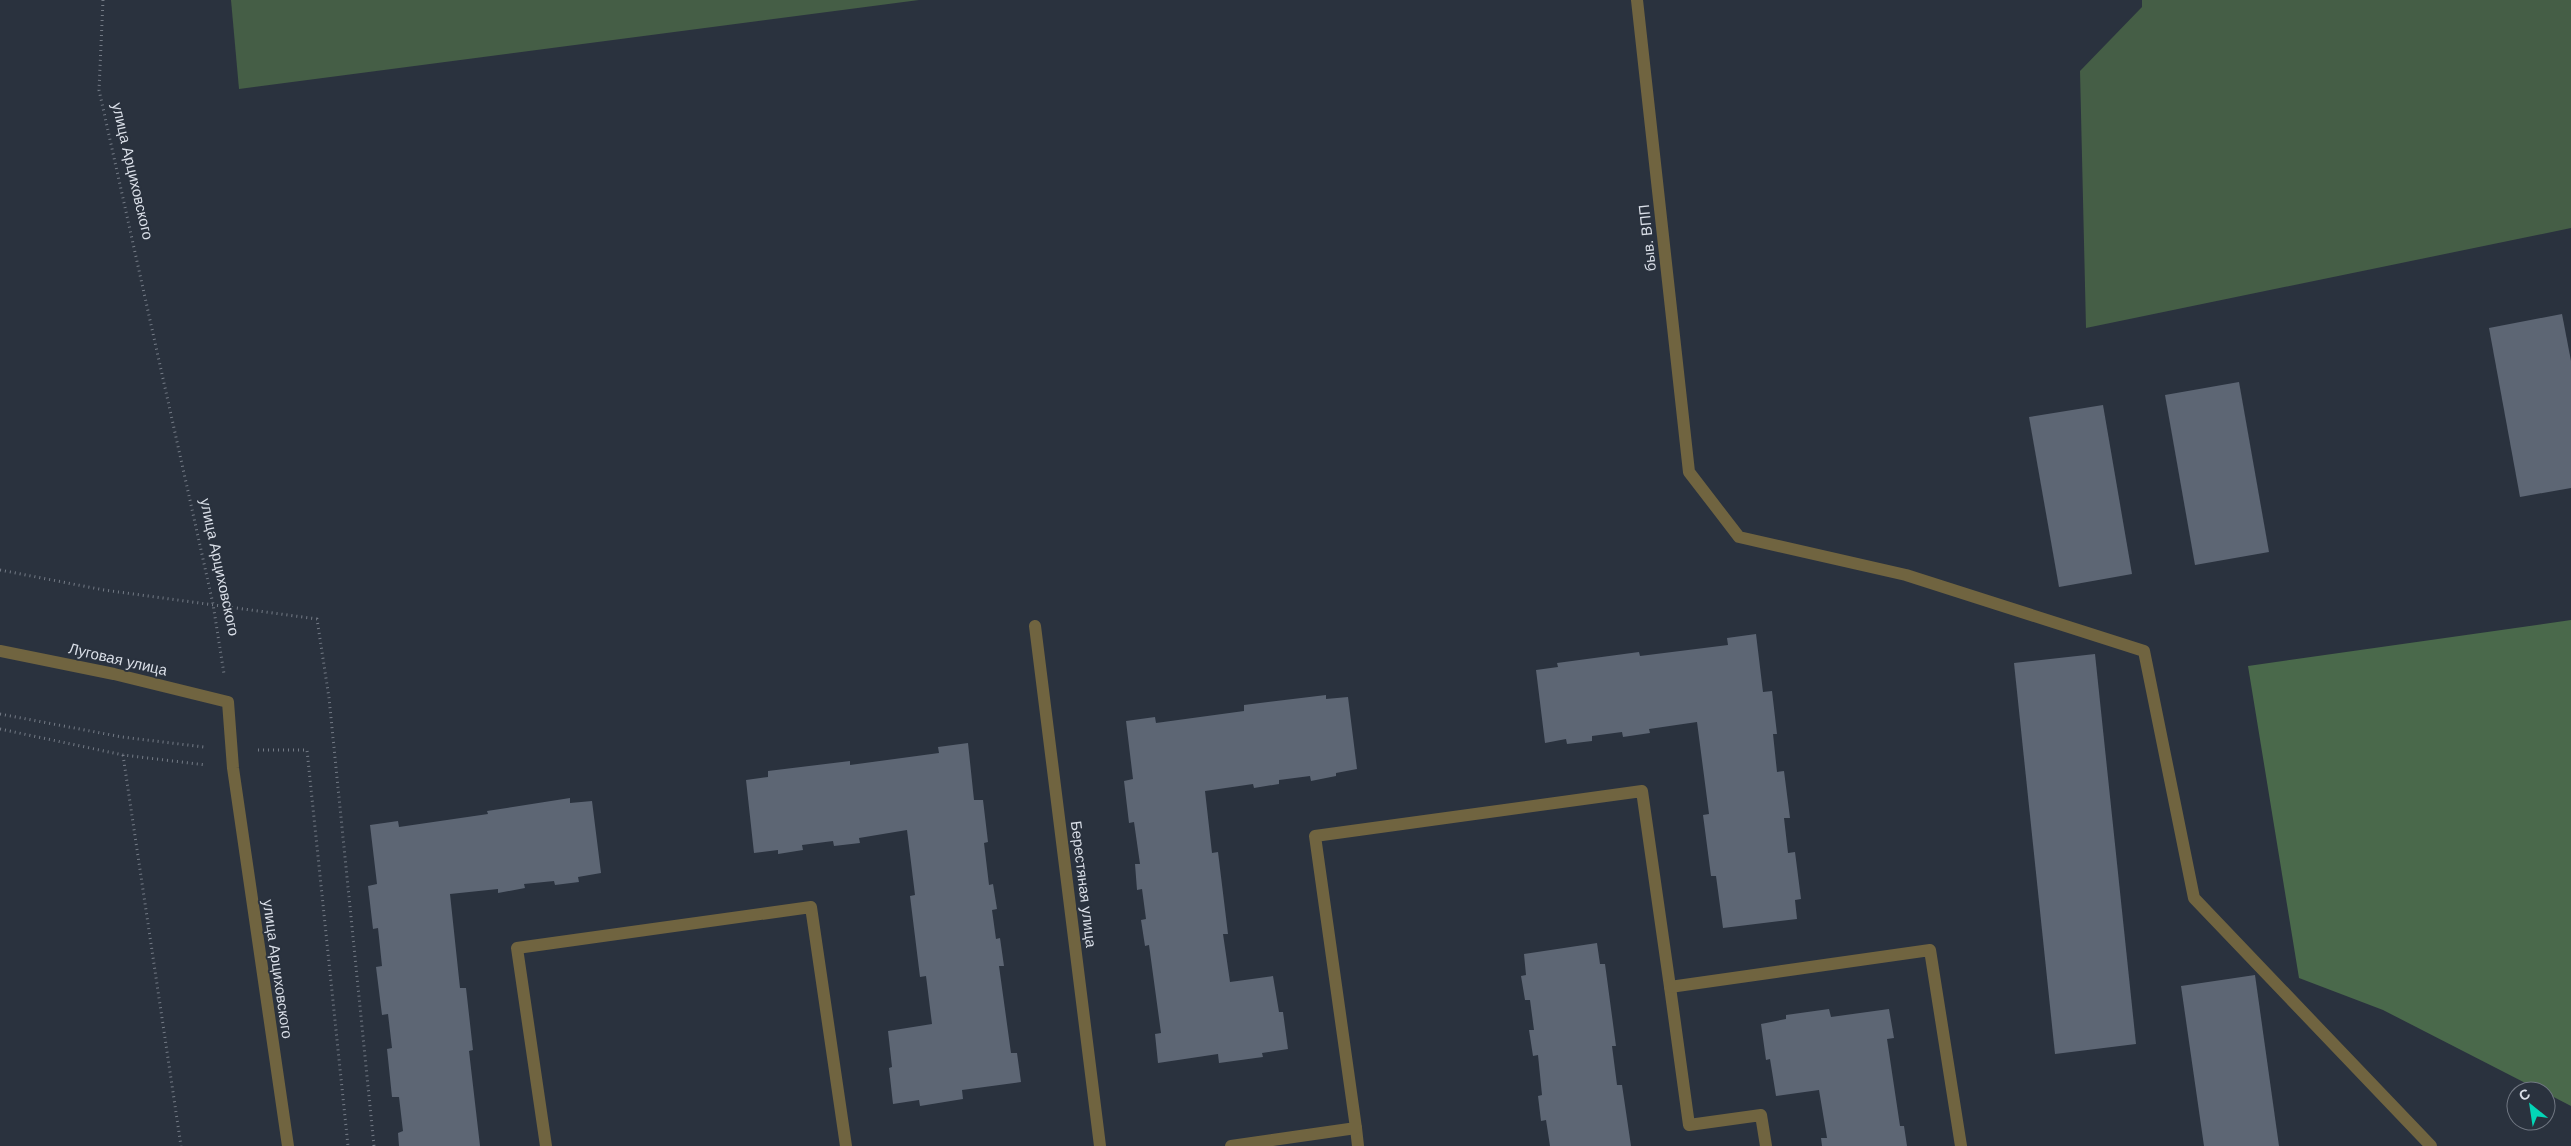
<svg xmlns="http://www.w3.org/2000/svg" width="2571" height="1146" font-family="Arial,sans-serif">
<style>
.green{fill:#455e46}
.forest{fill:#4a694b}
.building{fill:#5d6674}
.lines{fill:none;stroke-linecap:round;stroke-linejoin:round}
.path{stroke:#747b86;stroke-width:3;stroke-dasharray:1 4;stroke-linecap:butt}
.service{stroke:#706440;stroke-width:12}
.minor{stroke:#706440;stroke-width:12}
.tertiary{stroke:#706440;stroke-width:12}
.labels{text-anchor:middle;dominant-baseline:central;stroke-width:4;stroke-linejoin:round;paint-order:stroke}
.street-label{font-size:15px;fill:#dadfe8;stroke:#2a323e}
</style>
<rect width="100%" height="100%" fill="#2a323e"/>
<g class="green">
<polygon points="231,0 919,0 239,89"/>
<polygon points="2142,0 2571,0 2571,228 2086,328 2080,71 2142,7"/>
</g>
<polygon class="forest" points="2571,620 2571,1106 2546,1093 2546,1091 2541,1091 2383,1010 2299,978 2248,666"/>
<g class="building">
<polygon points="2562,314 2571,361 2571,488 2520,497 2489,328"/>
<polygon points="2239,382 2269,552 2195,565 2165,395"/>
<polygon points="2103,405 2132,574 2059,587 2029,417"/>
<polygon points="1756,634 1763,692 1772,691 1777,734 1773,734 1777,772 1784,771 1790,818 1784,818 1788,853 1795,852 1801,899 1795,900 1797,919 1723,928 1716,876 1711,876 1703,815 1709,814 1697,722 1649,729 1650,733 1623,737 1622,732 1592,736 1592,741 1567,744 1566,739 1545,743 1536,670 1558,667 1557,663 1639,652 1640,656 1728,645 1727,638"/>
<polygon points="2095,654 2136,1044 2055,1054 2014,663"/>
<polygon points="1326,695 1326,699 1348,697 1357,769 1336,773 1336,776 1311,781 1310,776 1279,780 1279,784 1254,788 1253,784 1205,791 1212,853 1218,852 1228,934 1223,934 1230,982 1273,976 1279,1012 1283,1012 1288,1049 1262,1053 1263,1057 1219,1063 1218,1054 1158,1063 1155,1034 1161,1033 1149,945 1145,946 1141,920 1146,919 1142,889 1137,890 1135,864 1140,864 1134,822 1129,823 1124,781 1133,779 1126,721 1155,717 1156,723 1244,711 1244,705"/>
<polygon points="968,743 974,800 983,800 988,842 984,843 989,885 993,884 997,909 992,910 996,939 1000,938 1004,966 999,966 1011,1053 1017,1053 1021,1082 962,1090 963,1099 920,1106 919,1100 893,1104 889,1068 892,1067 888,1031 932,1024 926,976 920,977 910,896 915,895 907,830 859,838 860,843 834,846 833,841 802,845 803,850 778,854 778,850 754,853 746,780 768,777 768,771 850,761 850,765 939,753 938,747"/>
<polygon points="570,798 570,803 592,801 601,873 578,877 579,882 555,885 554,881 524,884 525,888 498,893 498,889 450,894 460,988 466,988 473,1050 469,1051 480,1146 399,1146 398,1133 403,1131 399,1097 392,1097 387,1049 392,1048 388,1014 382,1015 376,967 382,966 378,928 373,929 368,886 377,884 370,825 398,821 399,827 488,814 487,811"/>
<polygon points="1597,943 1600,964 1605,964 1616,1046 1612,1046 1617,1085 1622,1085 1631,1146 1550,1146 1546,1120 1541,1121 1538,1096 1542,1095 1538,1055 1533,1056 1529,1030 1534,1030 1530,1000 1525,1000 1521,976 1526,975 1524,954"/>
<polygon points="2255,975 2279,1146 2204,1146 2181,986"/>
<polygon points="1829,1009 1831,1017 1889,1009 1894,1038 1887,1039 1900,1126 1904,1126 1907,1146 1822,1146 1821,1138 1827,1138 1819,1090 1776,1096 1770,1059 1766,1060 1761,1024 1786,1019 1786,1015"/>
</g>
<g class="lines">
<g class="path">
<polyline points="103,0 99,90 213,604 224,674"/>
<polyline points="0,570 104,590 317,619 329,698 374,1146"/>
<polyline points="0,714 122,737 204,747"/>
<polyline points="0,729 123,755 206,765"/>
<polyline points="258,750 307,750 348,1146"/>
<polyline points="123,755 181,1146"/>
</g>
<g class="service">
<polyline points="1637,0 1689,472 1739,537 1906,575 2144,651 2194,898 2431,1146"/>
<polyline points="1670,987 1689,1125 1761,1115 1766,1146"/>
<polyline points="1356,1128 1358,1146"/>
<polyline points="546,1146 517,948 811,907 846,1146"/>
<polyline points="1231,1146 1356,1128 1315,836 1642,791 1670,987 1930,950 1961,1146"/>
</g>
<polyline class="minor" points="1035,626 1100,1146"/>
<polyline class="tertiary" points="0,651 114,674 228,702 233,768 288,1146"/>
</g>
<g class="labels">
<g class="street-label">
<text transform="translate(133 171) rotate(77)">улица Арциховского</text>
<text transform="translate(1647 238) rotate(-96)">быв. ВПП</text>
<text transform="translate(220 567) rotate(78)">улица Арциховского</text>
<text transform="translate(118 659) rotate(13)">Луговая улица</text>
<text transform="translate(1084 884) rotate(83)">Берестяная улица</text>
<text transform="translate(278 969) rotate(82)">улица Арциховского</text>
</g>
</g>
<g transform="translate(2531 1106) rotate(330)"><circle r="24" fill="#2a323e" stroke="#707782"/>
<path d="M0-4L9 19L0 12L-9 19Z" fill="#03d5b6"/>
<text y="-8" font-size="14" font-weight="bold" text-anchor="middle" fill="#dadfe8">С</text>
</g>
</svg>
